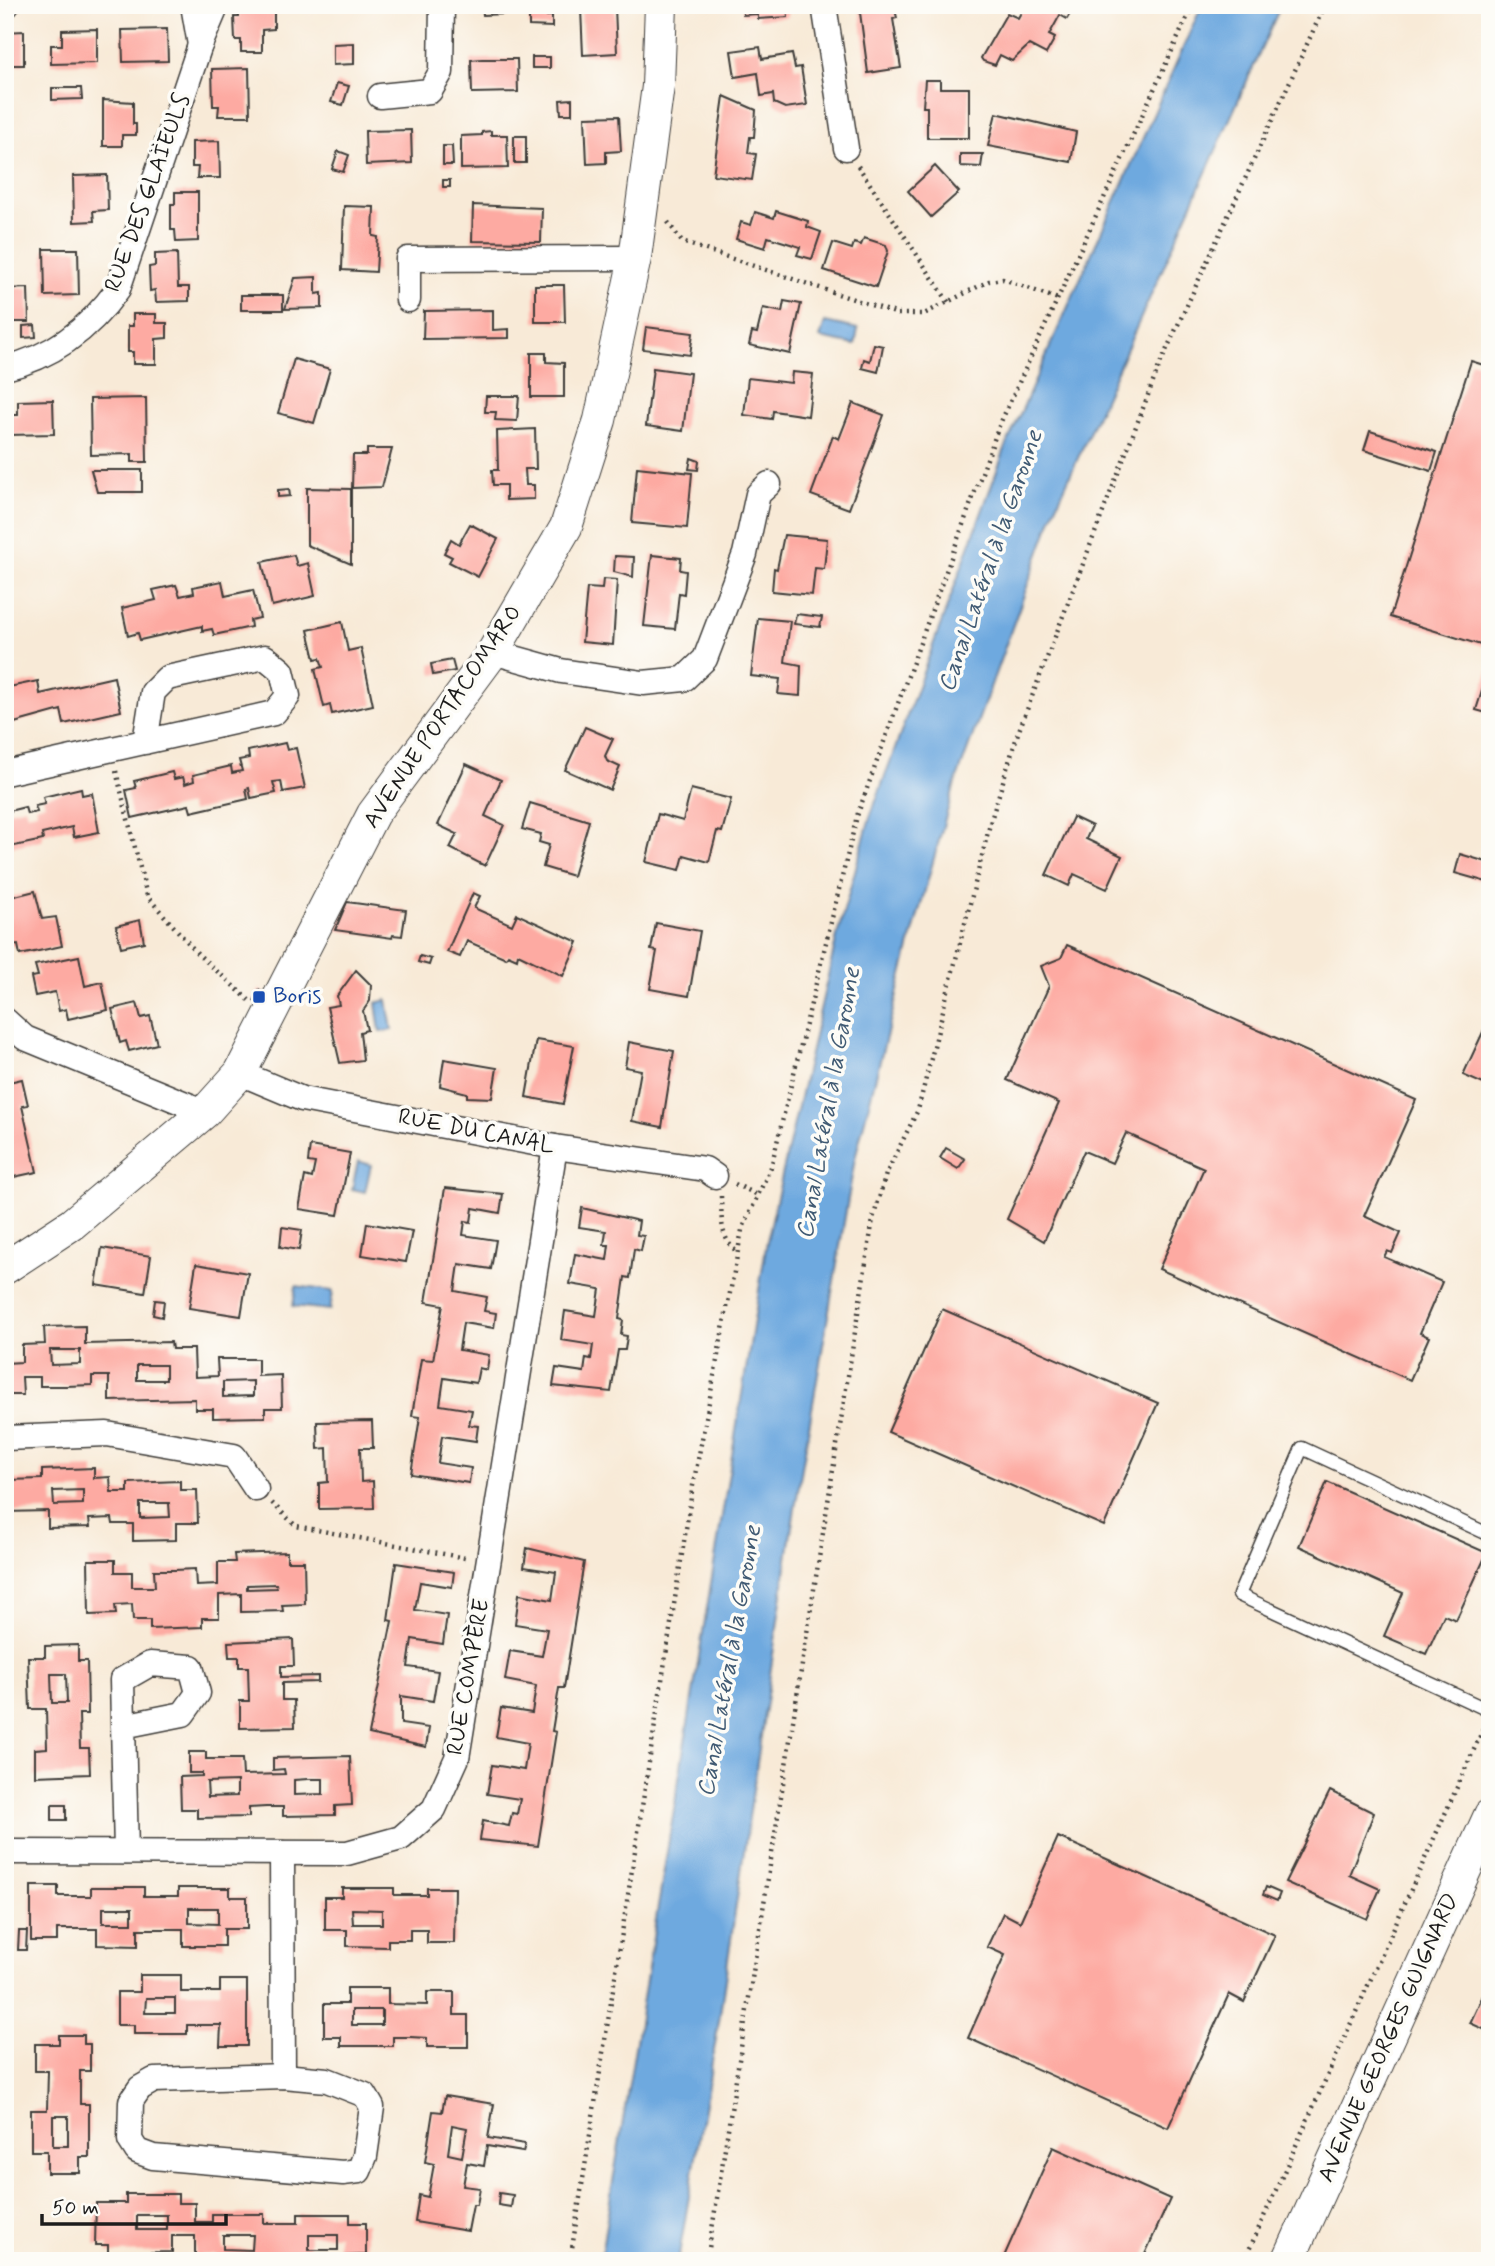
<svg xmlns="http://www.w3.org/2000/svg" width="1495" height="2266" font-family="Mynerve,sans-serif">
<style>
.water{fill:#6ea9df;stroke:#45627e;stroke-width:2}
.building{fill:#fdaaa2;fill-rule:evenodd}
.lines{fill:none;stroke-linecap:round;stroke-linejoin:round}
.service-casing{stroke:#3d3b38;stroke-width:15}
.minor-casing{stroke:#3d3b38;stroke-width:27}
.tertiary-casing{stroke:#3d3b38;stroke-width:34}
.path{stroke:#3d3b38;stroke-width:4.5;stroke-dasharray:2 5;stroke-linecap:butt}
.service{stroke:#fff;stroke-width:12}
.minor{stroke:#fff;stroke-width:24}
.tertiary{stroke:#fff;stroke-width:32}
.transit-dot{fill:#1a4fb4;stroke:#fdfcf7;stroke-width:2.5}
.labels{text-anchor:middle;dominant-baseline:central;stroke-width:7;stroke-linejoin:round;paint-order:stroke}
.street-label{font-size:23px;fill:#1c1c1c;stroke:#fdfcf7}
.transit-label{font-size:23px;fill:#164399;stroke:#fdfcf7;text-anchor:start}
.water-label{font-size:24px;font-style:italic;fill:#415b74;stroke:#fdfcf7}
</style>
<rect width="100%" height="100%" fill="#fdfcf7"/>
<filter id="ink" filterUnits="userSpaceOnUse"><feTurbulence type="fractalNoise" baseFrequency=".0143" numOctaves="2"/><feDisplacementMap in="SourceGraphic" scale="14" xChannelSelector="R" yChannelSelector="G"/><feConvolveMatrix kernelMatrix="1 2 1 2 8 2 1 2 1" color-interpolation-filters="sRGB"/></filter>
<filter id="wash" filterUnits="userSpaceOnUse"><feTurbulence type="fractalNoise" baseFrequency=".00686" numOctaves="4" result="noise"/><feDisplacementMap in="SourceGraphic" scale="28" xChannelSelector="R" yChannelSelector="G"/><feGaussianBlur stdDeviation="1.57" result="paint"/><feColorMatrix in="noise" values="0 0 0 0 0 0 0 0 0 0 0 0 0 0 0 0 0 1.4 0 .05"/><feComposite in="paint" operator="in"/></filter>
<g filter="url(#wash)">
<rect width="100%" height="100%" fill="#f8ead7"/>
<g class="water">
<polygon points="1202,5 1281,5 1056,507 954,787 911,940 855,1158 791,1532 719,2021 678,2261 600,2261 767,1241 838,932 870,817 1006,446"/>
<polygon points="825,322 858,329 855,345 820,338"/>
<polygon points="387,1000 392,1030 380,1032 376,1003"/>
<polygon points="358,1161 371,1165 365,1192 352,1189"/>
<polygon points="296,1286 333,1291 330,1310 293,1306"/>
</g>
<g id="blocks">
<g class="building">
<polygon points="239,5 274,5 274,29 262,30 262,52 241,52 241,40 235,40 234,17 239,17"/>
<polygon points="482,5 529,5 529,13 483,15"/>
<polygon points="742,5 787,5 788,17 758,19 758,14 743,15"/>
<polygon points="859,5 894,5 897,18 893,19 901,68 868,73"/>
<polygon points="1025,5 1035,10 1038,5 1075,5 1067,19 1060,15 1049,35 1055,38 1046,54 1029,45 1012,61 1000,55 995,65 983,61 981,58 1007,13 1018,18"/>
<polygon points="615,7 617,53 583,55 581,9"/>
<polygon points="529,16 552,16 552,27 529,26"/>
<polygon points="97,29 97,63 51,64 51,45 62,45 62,30"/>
<polygon points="167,29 168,61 123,62 122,30"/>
<polygon points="24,31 24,65 5,65 5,32"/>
<polygon points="354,43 354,64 333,65 333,44"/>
<polygon points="760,47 762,59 792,54 795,68 801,67 807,105 785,108 774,103 773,94 761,96 758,73 735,77 731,51"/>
<rect x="532" y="57" width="18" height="11"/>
<polygon points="482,59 517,59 518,92 472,93 471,60"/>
<polygon points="249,68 250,116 218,116 219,106 213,106 212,69"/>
<polygon points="925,80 940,80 940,88 969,88 969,138 927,138 927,107 923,107"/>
<polygon points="337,83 349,86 343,105 331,102"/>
<polygon points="52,88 81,88 82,99 52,100"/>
<polygon points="724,96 756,110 754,137 750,137 748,153 756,154 752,180 713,175"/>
<polygon points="572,99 572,114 561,114 560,100"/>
<polygon points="103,100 133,102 133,124 136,124 136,135 122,135 122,146 103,146"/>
<polygon points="996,113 1076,132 1071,162 988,146"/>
<polygon points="619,116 621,151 606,152 606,163 587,164 585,117"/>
<polygon points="411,130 412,163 366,165 365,131"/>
<polygon points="491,131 491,135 507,135 508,168 461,169 461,136 482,135 482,132"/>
<rect x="514" y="136" width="12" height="27"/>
<polygon points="219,141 220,178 197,178 198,167 192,167 192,142"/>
<polygon points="443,146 452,146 453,165 443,165"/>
<polygon points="338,151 349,155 343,172 332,169"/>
<polygon points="960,154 983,154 981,167 960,166"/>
<polygon points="935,166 959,192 931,217 908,191"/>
<polygon points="107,175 108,210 93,211 94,221 74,222 73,176"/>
<rect x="443" y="180" width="7" height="7"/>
<polygon points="175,192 198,192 198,241 176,242 175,230 171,230 171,204 175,204"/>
<polygon points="473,205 542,208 541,242 472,241"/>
<polygon points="344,206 374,207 373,236 378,237 376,272 342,270"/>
<polygon points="776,211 808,221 807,227 821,232 812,259 797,255 800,247 768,237 765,248 736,239 741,222 751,225 755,212 774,218"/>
<polygon points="864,238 886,245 888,251 876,287 824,270 833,243 852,249 854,243 861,245"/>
<polygon points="44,249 78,249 79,295 45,296"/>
<polygon points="177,253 178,287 189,287 189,301 156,302 155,290 150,291 149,267 155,266 155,254"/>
<polygon points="316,277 316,294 322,293 322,308 285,309 295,278"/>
<polygon points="535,285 564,285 565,322 535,322"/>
<polygon points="28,288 29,322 5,322 5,289"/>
<rect x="241" y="295" width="42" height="15"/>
<polygon points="784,301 801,304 790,354 749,345 752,332 757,333 763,308 782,312"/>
<polygon points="493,310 493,330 509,329 509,338 423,339 424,311"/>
<polygon points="133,314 156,314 156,323 167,323 167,338 156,339 156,364 133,364 133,352 128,352 128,326 133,326"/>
<polygon points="35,325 36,337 23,338 23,326"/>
<polygon points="646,327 693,333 690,355 643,349"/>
<polygon points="874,344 883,346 878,372 862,368 864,359 870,361"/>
<polygon points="531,353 546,353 546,362 564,363 564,397 531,397"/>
<polygon points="294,359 330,369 314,423 278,413"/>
<polygon points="1471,361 1490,367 1490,648 1390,617"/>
<polygon points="653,368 690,373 683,431 646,426"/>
<polygon points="792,372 813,374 808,416 773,411 772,419 744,415 748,378 791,383"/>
<polygon points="486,396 519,396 517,421 495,420 496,412 485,412"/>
<polygon points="146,398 147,462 132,462 132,454 91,455 90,399"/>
<polygon points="53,400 54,434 8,435 8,415 18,415 18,401"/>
<polygon points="853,403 884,415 849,509 811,495 833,436 839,439"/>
<polygon points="535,429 536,469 525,469 526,485 534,485 534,499 506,500 506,485 493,485 492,470 498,470 497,431"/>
<polygon points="1370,431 1437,452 1431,471 1364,450"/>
<polygon points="367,449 392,449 382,487 352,488 353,455 367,455"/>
<polygon points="691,458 699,461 698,470 689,469"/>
<polygon points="637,467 692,473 687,528 632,523"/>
<polygon points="91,470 142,470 142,492 97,492"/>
<polygon points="307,488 351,489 351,564 307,545"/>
<polygon points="289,489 290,496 278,497 278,490"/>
<polygon points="470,524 498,539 478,577 449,562 452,557 444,553 451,539 459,544"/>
<polygon points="784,535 827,539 824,569 815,568 812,595 772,591 774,568 777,569"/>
<polygon points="294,555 297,566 308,563 315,596 272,606 262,562"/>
<polygon points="652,555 681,558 680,570 686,571 684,594 679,593 675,629 644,626"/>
<polygon points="615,556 634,557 633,577 614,572"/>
<polygon points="603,579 617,580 613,645 582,642 587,588 602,589"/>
<polygon points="222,581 225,596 253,590 260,618 250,620 251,627 214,635 212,629 202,631 202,626 140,640 138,633 128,636 122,608 156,600 153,590 176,585 180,596 194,593 193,587"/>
<polygon points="796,614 822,617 820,627 794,624"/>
<polygon points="758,618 790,621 785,662 801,665 800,696 778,694 780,679 751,676"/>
<polygon points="342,622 348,651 361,648 373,705 332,714 330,705 324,707 315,669 323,667 320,658 315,659 308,630"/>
<polygon points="452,660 455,671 433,675 431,664"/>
<polygon points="1489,669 1490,669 1490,714 1476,710"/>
<polygon points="114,677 121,711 64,724 61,710 7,725 9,732 5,732 5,696 10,694 9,687 38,681 40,694"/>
<polygon points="585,727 613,739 605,756 607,761 620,767 610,790 565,770"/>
<polygon points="285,743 287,750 296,748 305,788 283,792 281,781 273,782 276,793 251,798 249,788 246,789 248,799 191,812 189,805 132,818 126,790 136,788 134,781 172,772 174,779 183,777 185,784 194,781 193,775 231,766 232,773 242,771 239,760 249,758 248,751"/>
<polygon points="466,764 501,780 485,816 504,825 485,866 450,848 457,834 438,825"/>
<polygon points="81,788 82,795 92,793 99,832 74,837 72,827 42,834 43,840 5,848 5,812 25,807 27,814 37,812 35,806 45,804 43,797"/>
<polygon points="691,789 731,799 722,832 717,831 709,862 684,855 680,870 646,862 658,814 683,821"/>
<polygon points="530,803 589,821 573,876 543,867 549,845 539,842 541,834 522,829"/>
<polygon points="1073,817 1092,826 1086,839 1122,856 1107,889 1074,874 1069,886 1046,875"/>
<polygon points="1460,854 1490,863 1490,883 1455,873"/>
<polygon points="35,891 42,919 56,917 62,946 20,955 18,945 11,946 5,921 5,908 9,907 7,898"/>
<polygon points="473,893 480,896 474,908 512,925 517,914 578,942 563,976 518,954 517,959 508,955 506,958 467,941 460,957 447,952"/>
<polygon points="347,902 406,910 402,936 393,935 392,938 335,930"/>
<polygon points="140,920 144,942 121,947 116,926"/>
<polygon points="656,923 700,931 689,996 650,989 657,951 651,950"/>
<polygon points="1067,945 1416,1100 1364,1216 1401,1233 1392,1253 1387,1251 1384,1257 1442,1282 1420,1333 1429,1337 1410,1380 1159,1269 1204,1168 1126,1133 1112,1163 1084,1151 1044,1241 1007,1219 1059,1103 1007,1080 1049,986 1041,966 1061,958"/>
<polygon points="79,956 85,986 102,982 108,1010 68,1019 66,1009 59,1011 55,992 35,996 31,977 38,976 35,965"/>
<polygon points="420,956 431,959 429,965 418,962"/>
<polygon points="356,970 371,985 370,1001 363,1011 367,1030 360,1032 363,1060 340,1063 327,1007 339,1005 337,996"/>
<polygon points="259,990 264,993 259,1004 254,1001"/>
<polygon points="137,1003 141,1018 150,1016 157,1044 129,1051 126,1041 120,1043 112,1009"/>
<polygon points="1490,1017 1490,1087 1463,1075"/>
<polygon points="536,1040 574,1046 563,1104 526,1097"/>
<polygon points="629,1042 674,1051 662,1127 632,1121 641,1070 625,1067"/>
<polygon points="444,1059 497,1068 492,1098 467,1097 467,1093 440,1086"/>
<polygon points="5,1068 9,1082 22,1079 28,1105 22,1106 37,1172 9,1178 5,1164"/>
<polygon points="310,1146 350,1153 338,1215 299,1209 305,1176 312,1178 315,1163 308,1162"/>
<polygon points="946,1148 965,1159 958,1169 940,1158"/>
<polygon points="445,1188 503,1194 500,1213 473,1208 471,1222 465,1221 463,1235 496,1240 491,1269 459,1264 455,1291 487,1297 484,1311 496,1313 494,1328 463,1323 459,1350 489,1355 487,1370 479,1368 476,1383 444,1378 440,1405 472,1410 469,1425 478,1426 476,1441 442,1436 438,1463 471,1468 469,1483 411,1474 420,1417 412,1416 421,1359 433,1360 443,1305 426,1302"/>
<polygon points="582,1208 639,1221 637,1235 644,1236 641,1251 634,1249 630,1278 625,1277 619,1319 623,1320 621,1335 627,1336 625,1350 618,1350 611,1392 553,1386 556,1368 584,1372 586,1358 591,1359 593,1345 561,1340 565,1311 596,1316 600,1289 570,1284 575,1254 607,1260 609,1245 604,1245 606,1231 579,1227"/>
<polygon points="367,1223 412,1231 406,1262 362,1255"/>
<polygon points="282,1227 302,1230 299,1250 280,1247"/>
<polygon points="102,1248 151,1256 145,1293 96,1285"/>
<polygon points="196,1264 248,1273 241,1316 189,1308"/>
<polygon points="155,1300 164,1301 162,1317 153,1315"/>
<polygon points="942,1309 1158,1403 1104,1526 888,1432"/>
<path d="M85,1326V1344L171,1342L172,1349H194L195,1377L218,1376L217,1359H258V1376L281,1375L282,1408H265V1417L213,1418V1409H195V1399L109,1401V1376H92V1385L66,1386H40V1377H22L23,1395H5V1363L22,1362V1345L45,1344L44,1327ZM50,1350H80V1364L51,1365ZM137,1365H166V1380H137ZM253,1381V1396L223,1397V1382Z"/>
<polygon points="372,1421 373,1448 360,1448 361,1482 373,1481 374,1508 319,1509 319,1483 328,1482 327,1448 318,1449 317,1422"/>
<path d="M5,1468L8,1480L42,1479V1470L94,1468V1478L110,1477L111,1492H128V1483L180,1481V1490H197L198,1523H176V1540L133,1541V1524H113L112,1518L89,1519L90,1527L48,1528V1511L5,1512ZM83,1490V1504L54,1505L53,1491ZM140,1503H169L170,1517L140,1518Z"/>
<polygon points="1327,1482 1487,1553 1456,1620 1444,1615 1426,1654 1384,1636 1403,1593 1299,1546"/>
<polygon points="527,1548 584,1562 564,1688 559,1688 552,1731 556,1732 538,1846 480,1840 483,1821 509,1826 512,1813 517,1814 520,1799 487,1794 492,1765 524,1770 528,1743 496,1737 501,1708 532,1713 536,1686 505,1680 510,1651 542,1656 547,1629 515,1624 519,1594 552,1600 556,1572 524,1567"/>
<path d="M287,1552V1561H304L305,1604L282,1605L283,1611L241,1612V1594L219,1595V1618H202V1627L150,1629V1620H133L132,1604L115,1605L116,1614L89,1615L88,1560H115V1572H132V1587H155L154,1570H175L195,1569L196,1586L218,1585V1562H235L234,1554ZM276,1584L277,1588L247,1589V1585Z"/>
<polygon points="396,1563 454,1572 452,1587 420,1582 415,1610 447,1615 443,1644 412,1639 408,1667 438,1671 433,1701 401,1696 401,1724 429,1728 426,1747 369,1734 392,1621 388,1620"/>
<polygon points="293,1639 294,1666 281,1666 281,1677 318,1676 318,1682 282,1683 282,1700 294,1700 295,1727 240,1728 240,1701 249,1701 248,1667 239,1667 239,1657 229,1657 228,1642"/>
<path d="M78,1645V1661H87L88,1714H79L80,1748H89L90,1774L35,1776V1749L47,1748L46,1709H30L28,1657H45V1646ZM51,1674H66L67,1703H52Z"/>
<path d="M189,1752H206V1759H242L243,1775L285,1774L284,1769L273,1770V1758L350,1756L352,1805L335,1806V1815L283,1816V1807H266L249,1808V1817L197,1818V1809H181L180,1777L202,1776V1773H189ZM308,1779H323V1794L294,1795V1780ZM237,1781V1796L208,1797L207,1782Z"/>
<polygon points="1330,1791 1374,1813 1349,1875 1380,1889 1367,1919 1285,1882"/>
<rect x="52" y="1805" width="14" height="15"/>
<polygon points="1058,1837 1275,1935 1244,2002 1229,1994 1168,2128 968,2038 1005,1955 987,1947 1003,1913 1020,1922"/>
<path d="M31,1886H58V1896H91V1887H144V1896H178V1888H230V1897H247V1929H224V1946H183V1929H138V1946L97,1945V1929H57V1941H31ZM103,1908H132V1923H103ZM189,1908H218V1924L189,1923Z"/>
<polygon points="1266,1887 1280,1893 1277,1901 1263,1895"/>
<path d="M342,1888H394V1895H427V1888H455L454,1943H427V1930H410V1940H388V1947L347,1946V1930H325V1897H342ZM352,1909L382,1910V1924H353Z"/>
<polygon points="19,1931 27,1931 26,1950 18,1950"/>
<path d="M140,1975H181V1992H220V1980H247V2046H220L221,2025H187V2034H134V2025H117V1992H140ZM146,1998H175V2013H145Z"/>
<path d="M347,1988H388V2004L427,2005V1992H454V2015H468V2047H427V2038L410,2037H393V2046H341V2037H324V2004H347ZM352,2010H382V2025H352Z"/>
<polygon points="1485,1991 1490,1993 1490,2032 1470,2023"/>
<path d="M59,2035H84V2044H90V2071H80V2104H89V2157H80V2173H47V2151H31V2110H47L48,2071H35V2044H59ZM53,2116H68V2146H53Z"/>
<path d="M445,2096L494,2104L488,2138L525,2144L523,2152L487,2146L484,2166L467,2163L463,2186L480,2188L477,2205H473L468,2231L415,2222L419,2195L428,2197L434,2164L425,2162L433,2111L442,2112ZM452,2125L467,2128L462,2157L448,2154Z"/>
<polygon points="1053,2147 1170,2199 1142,2261 1002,2261"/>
<polygon points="499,2193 513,2195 511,2207 498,2205"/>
<path d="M126,2194H178V2203H195V2222H212V2214H264V2223H298V2214H350V2223H366V2255L344,2256V2261H303V2255L258,2256V2261H217V2255H202V2261H195V2236H172V2252L108,2253V2245H95L96,2203H126ZM137,2215H167V2230H137ZM223,2235H253L252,2250L223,2249ZM309,2235H338V2250H309Z"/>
</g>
</g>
</g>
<g filter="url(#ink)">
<use href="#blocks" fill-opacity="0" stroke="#3d3b38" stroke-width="2"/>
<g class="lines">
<defs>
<polyline id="service" points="1490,1535 1302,1448 1239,1595 1490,1711"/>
<g id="minor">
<polyline points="5,5 7,5"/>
<polyline points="193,5 200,45"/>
<polyline points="824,5 846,148"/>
<polyline points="380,96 430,91 441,72 442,5"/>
<polyline points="408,300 408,259 635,258"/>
<path d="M5,368C53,357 90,328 118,289L200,45L217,5"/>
<polyline points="493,652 561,671 643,683 684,679 705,659 745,554 758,494 769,484"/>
<polyline points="5,773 274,713 288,696 282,671 265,657 167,678 153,692 145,742"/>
<polyline points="5,1020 25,1038 205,1112"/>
<polyline points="240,1073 302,1099 555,1147 705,1169 715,1176"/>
<polyline points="5,1438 107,1434 234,1456 256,1489"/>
<polyline points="123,1726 183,1714 198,1693 191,1667 150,1664 122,1680 126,1852"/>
<polyline points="5,1852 347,1853 401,1838 434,1809 457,1758 555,1147"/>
<polyline points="282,1853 283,2076"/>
<polygon points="283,2076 327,2080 365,2095 372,2107 365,2156 359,2171 343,2173 153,2157 137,2151 130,2140 131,2101 140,2088 154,2080"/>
</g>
<g id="tertiary">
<polyline points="5,1268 72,1224 205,1112 240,1073 373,814 493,652 566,527 600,420 635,258 658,86 661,5"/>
<polyline points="1288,2261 1490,1815"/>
</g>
</defs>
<use href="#service" class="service-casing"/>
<use href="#minor" class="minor-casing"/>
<use href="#tertiary" class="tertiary-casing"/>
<g class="path">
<polyline points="858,166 949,303"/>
<polyline points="668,222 682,242 898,314 924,314 989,281 1003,279 1058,299"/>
<polyline points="116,771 147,896 198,954 249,1000"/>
<polyline points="735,1184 758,1195"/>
<path d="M721,1196C722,1219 719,1236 737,1252"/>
<polyline points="272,1503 296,1526 465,1558"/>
<polyline points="570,2261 692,1491 742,1230 771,1167 857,816 999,426 1193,5"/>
<polyline points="707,2261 873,1219 886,1174 918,1110 991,820 1018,733 1160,364 1325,5"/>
<polyline points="1244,2261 1485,1725"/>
</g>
<use href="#service" class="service"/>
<use href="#minor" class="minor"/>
<use href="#tertiary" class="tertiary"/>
</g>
</g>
<rect class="transit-dot" x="252" y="990" width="14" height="14" rx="3.5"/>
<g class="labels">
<g class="street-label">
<text transform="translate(148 193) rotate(-70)">RUE DES GLAÏEULS</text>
<text transform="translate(443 717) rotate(-56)">AVENUE PORTACOMARO</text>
<text transform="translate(476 1132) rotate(11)">RUE DU CANAL</text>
<text transform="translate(469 1677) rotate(-80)">RUE COMPÈRE</text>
<text transform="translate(1389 2038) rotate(-66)">AVENUE GEORGES GUIGNARD</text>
</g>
<g class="transit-label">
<text x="273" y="997">Boris</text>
</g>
<g class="water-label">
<text transform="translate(991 561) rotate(-71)">Canal Latéral à la Garonne</text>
<text transform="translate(829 1103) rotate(-80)">Canal Latéral à la Garonne</text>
<text transform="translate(730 1661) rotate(-80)">Canal Latéral à la Garonne</text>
</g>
</g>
<rect width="1495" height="2266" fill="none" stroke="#fdfcf7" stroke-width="28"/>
<path d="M42 2214v10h184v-10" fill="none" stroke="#1c1c1c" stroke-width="3.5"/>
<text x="52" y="2214" font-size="21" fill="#1c1c1c" stroke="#fdfcf7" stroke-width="5" paint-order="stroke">50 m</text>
</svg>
